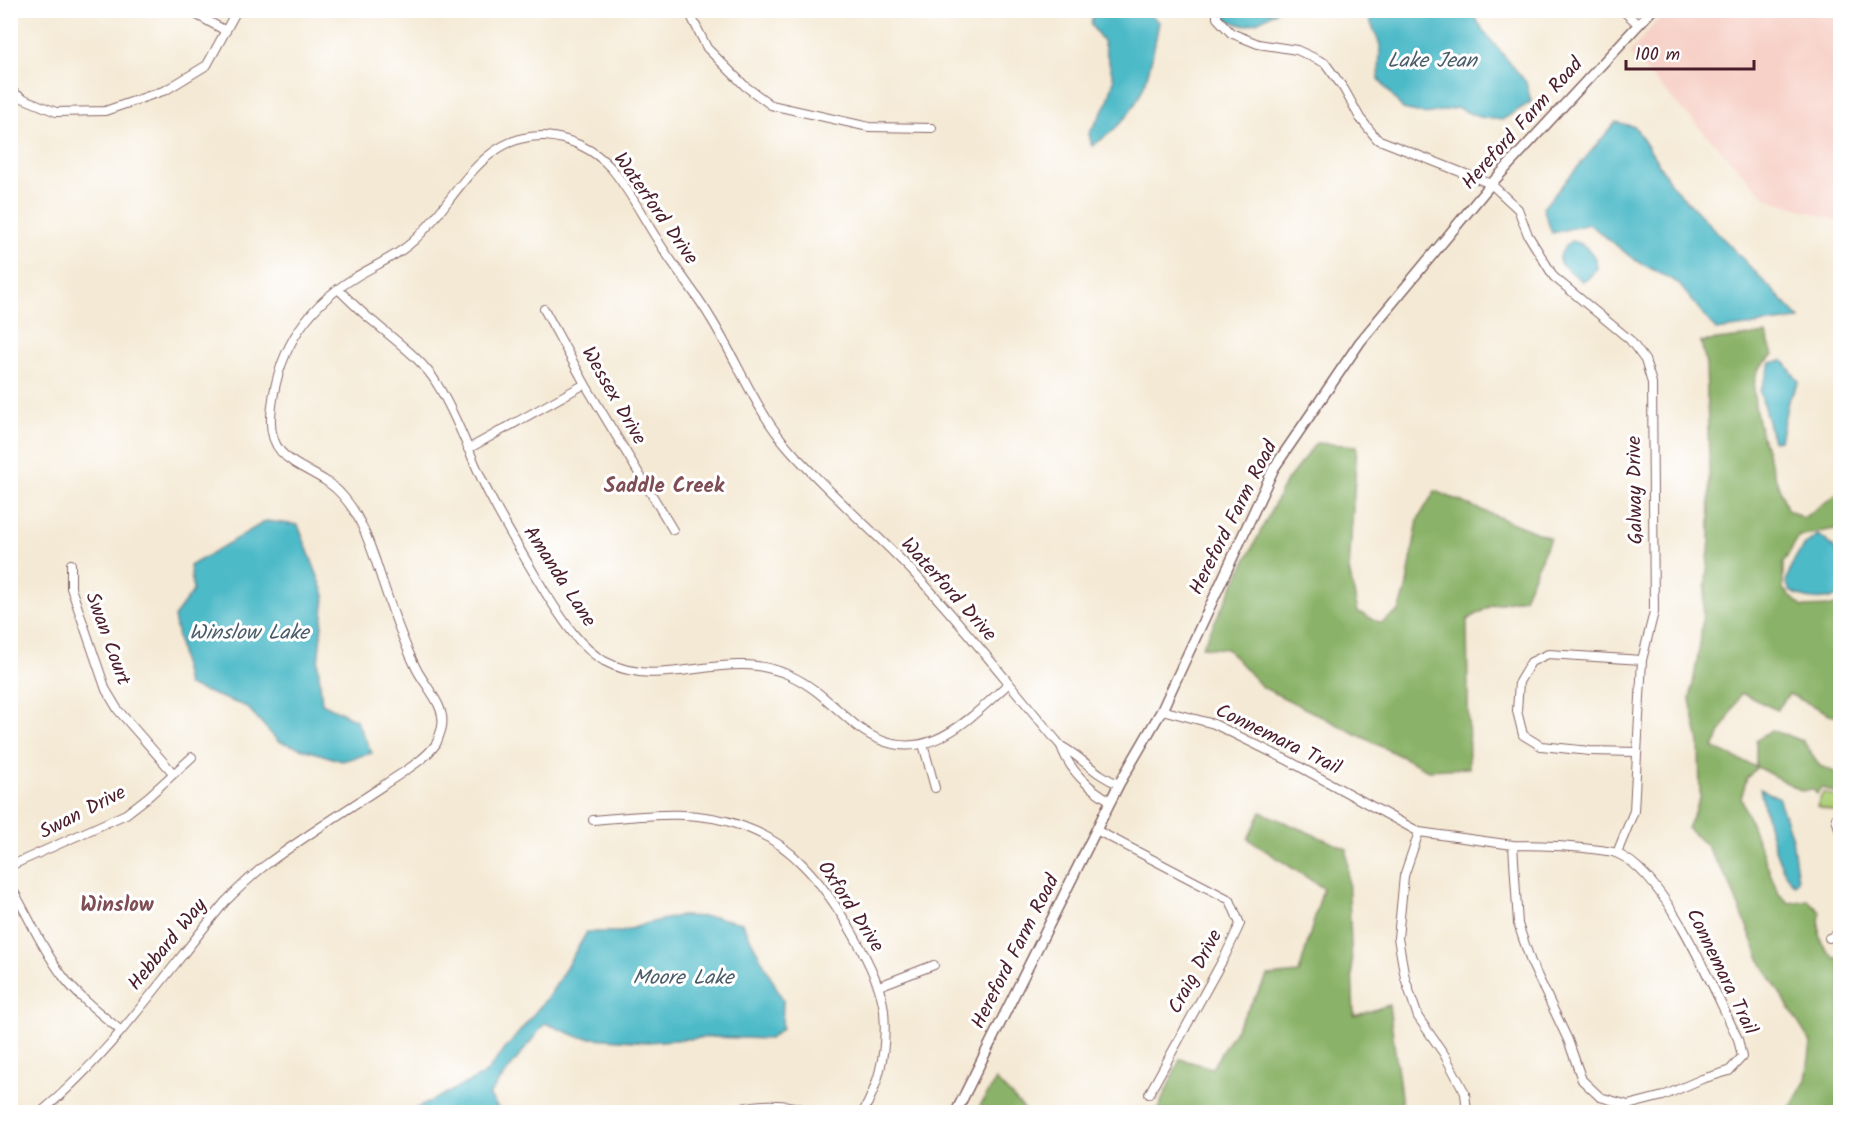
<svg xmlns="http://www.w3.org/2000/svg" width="1851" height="1123" font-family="Kalam,sans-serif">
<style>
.built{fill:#f7d1c8}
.green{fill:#aed078;stroke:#7c7852;stroke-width:1.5}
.forest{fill:#8ab268;stroke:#6a684a;stroke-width:1.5}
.water{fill:#4dbac8;stroke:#4c6c7a;stroke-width:1.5}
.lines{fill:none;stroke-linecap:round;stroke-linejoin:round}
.minor-casing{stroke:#866666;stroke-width:10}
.tertiary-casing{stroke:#866666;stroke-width:12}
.minor{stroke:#fff;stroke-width:8}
.tertiary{stroke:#fff;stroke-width:9}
.labels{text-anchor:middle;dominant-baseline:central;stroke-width:6;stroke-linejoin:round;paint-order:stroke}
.street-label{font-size:20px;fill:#4a1f2b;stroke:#fff}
.water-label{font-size:21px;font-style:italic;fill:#4b5d6a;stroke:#fff}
.neighbourhood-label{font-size:21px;font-weight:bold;fill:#7f4e55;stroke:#fff}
</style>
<rect width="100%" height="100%" fill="#fff"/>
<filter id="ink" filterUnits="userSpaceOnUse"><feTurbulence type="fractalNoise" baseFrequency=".0167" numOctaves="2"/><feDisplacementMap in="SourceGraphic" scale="12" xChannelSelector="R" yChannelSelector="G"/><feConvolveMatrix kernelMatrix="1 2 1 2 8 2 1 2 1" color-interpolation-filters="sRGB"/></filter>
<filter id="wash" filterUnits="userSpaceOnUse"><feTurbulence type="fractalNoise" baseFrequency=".008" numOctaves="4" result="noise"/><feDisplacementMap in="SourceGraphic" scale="24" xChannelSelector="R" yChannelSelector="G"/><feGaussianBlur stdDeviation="1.35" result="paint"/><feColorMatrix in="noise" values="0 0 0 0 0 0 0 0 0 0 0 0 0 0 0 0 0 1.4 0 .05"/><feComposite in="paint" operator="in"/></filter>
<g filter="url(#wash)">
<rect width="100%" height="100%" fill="#f4e9d4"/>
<polygon class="built" points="1667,10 1761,11 1768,18 1779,11 1840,11 1840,222 1766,198 1629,53"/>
<polygon class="green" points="1823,792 1840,799 1839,813 1817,806"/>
<g class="forest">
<path d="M1766,334L1773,355C1769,360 1763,364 1759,369C1741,396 1777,480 1787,509L1803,518L1840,492V532L1835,529L1799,536L1783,563V589L1802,607L1832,606L1840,603V719L1789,694L1777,710L1741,693L1713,748L1756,767V741L1771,730L1803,741L1820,766L1840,774V795L1821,787L1817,794L1812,789L1802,791L1757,767L1747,778L1741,798L1778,893L1789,903L1808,900L1820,912C1818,934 1817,942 1834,958L1840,957V1112H1784L1790,1108L1806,1080L1811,1043L1763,966L1729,882L1705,844L1687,828L1700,799L1699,742L1690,700L1700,644L1710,540L1709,461L1706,365L1701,342Z"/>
<polygon points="1316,443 1357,446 1349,570 1358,612 1381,623 1399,611 1406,590 1418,519 1435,491 1550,538 1524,598 1492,605 1467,620 1469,768 1428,770 1262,687 1227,649 1202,647 1285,483"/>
<polygon points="1261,812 1347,849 1354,1016 1389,1005 1403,1112 1143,1112 1158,1109 1180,1059 1212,1068 1268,976 1299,973 1323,888 1248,839"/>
<polygon points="996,1080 1027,1112 976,1112"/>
</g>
<g class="water">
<polygon points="864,11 954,11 915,19"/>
<path d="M1223,11V10L1277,11C1256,22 1248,32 1225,18Z"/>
<polygon points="1366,11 1470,11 1489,38 1526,82 1531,102 1502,120 1479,117 1457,108 1426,114 1403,109 1379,80 1380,45"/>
<path d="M1147,12L1159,22C1148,79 1144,113 1092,146L1089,134L1107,104L1114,80L1103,41L1091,25L1093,14Z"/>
<polygon points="1616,122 1635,127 1672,185 1800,319 1716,330 1678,283 1635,260 1589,224 1552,233 1543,208"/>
<path d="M1571,241C1585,243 1596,254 1597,268L1587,280L1582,281L1560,263C1558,254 1565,246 1571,241Z"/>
<polygon points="1783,360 1799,382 1788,401 1780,440 1773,441 1760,392 1771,363"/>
<polygon points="266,521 298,525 325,595 318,664 322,703 356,720 372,753 342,761 278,741 247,707 187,685 174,617 193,591 190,566"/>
<path d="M1818,535C1845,550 1841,567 1840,595C1821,602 1808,601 1790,591L1786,582C1792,561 1799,547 1818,535Z"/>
<path d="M1760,789L1778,797L1792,838L1798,880L1795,885C1775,869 1766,814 1760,789Z"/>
<polygon points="678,916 715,917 742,923 783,1000 782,1029 769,1039 713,1037 648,1042 579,1037 545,1023 489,1095 501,1112 412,1112 415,1109 485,1074 551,993 587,932 622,932 645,924"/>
</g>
</g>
<g filter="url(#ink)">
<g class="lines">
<defs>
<g id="minor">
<polyline points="188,10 226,31"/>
<polyline points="688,10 707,48 745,86 771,105 869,127 932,128"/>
<polyline points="1217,10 1217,18 1231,33 1258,44 1297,50 1325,63 1344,89 1360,118 1377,139 1491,184 1518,209 1528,235 1554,277 1630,340 1645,360 1652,383 1654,612 1642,660 1634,811 1617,853"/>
<polyline points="1622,10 1638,24"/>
<polyline points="10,90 22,98 56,112 105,111 166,90 207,65 237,10"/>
<path d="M338,289C350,301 362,313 375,323C397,342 422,359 437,384C459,419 471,460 490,496C507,529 526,560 545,592C561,617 578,646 604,661C663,693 725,646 789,675C818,688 834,708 858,727C919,773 964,724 1008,684"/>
<polyline points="544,309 585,384 673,530"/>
<polyline points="468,449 585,384"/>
<polyline points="71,564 71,588 106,690 118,710 173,773"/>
<path d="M1162,710L1214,724L1289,761L1419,832L1513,845L1518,924L1531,962L1568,1040L1582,1080L1600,1097L1628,1105L1663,1096L1702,1079L1729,1071L1742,1057L1738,1039C1714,991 1667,875 1618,854C1613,851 1605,851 1600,850C1571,846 1543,845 1513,845"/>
<polyline points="923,744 935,788"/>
<path d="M1061,746C1069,770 1089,789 1111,801"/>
<polyline points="1637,752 1590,751 1541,746 1523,735 1517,711 1519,682 1531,662 1548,654 1642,660"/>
<polyline points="1840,817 1836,818 1840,833"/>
<path d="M593,820C643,816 694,808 742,826C765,834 787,848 803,865C832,894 880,971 884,1011C887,1047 881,1081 863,1112"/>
<polyline points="1098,831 1230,900 1240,924 1226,954 1149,1094"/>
<polyline points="1419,832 1404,876 1398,938 1405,978 1418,1017 1444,1054 1465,1093 1467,1112"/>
<polyline points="10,866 126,814 148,797 192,757"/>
<path d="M10,885C28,915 41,947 62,975C77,996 100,1013 120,1030"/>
<polyline points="1829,938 1840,934"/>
<polyline points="879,986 934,965"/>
<path d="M41,1112C112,1053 166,973 225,902C238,889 252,875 267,864C305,836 345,811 384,785C401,773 424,761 436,744C437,742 442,729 442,726C446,706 424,685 416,668C400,635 387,596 376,562C367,537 360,515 342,495C315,464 268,468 271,417C275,356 302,310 354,278C373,266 394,258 411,243C454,207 478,133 545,136C570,138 594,149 611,168C629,189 642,216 657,239C673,266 694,290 710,317C730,349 745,384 765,416C781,443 804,465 826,487C855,516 886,544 914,573C966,628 1012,688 1061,746C1082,757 1096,776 1119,784"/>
<path d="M725,1112C755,1103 783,1101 812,1112"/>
</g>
<polyline id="tertiary" points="956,1112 1119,784 1162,710 1274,468 1360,342 1491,184 1652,10"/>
</defs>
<use href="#minor" class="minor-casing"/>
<use href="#tertiary" class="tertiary-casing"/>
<use href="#minor" class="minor"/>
<use href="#tertiary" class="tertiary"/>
</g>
</g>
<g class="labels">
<g class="street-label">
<text transform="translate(1523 124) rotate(-48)">Hereford Farm Road</text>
<text transform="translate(655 209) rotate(55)">Waterford Drive</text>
<text transform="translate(613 396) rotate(60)">Wessex Drive</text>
<text transform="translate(1636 490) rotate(-91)">Galway Drive</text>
<text transform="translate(1234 518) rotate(-63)">Hereford Farm Road</text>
<text transform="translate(559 577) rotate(57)">Amanda Lane</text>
<text transform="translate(948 590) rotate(48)">Waterford Drive</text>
<text transform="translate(107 639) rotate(70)">Swan Court</text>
<text transform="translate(1278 740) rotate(26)">Connemara Trail</text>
<text transform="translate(83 813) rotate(-27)">Swan Drive</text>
<text transform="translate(850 907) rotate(57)">Oxford Drive</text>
<text transform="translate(168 945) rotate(-51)">Hebbard Way</text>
<text transform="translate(1016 952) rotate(-63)">Hereford Farm Road</text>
<text transform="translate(1196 972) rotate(-62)">Craig Drive</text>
<text transform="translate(1721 972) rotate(64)">Connemara Trail</text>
</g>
<g class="water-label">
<text x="1432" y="61">Lake Jean</text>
<text x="249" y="633">Winslow Lake</text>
<text x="683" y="978">Moore Lake</text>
</g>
<g class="neighbourhood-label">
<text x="664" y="486">Saddle Creek</text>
<text x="117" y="905">Winslow</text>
</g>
</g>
<rect width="1851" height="1123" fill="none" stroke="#fff" stroke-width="36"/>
<path d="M1626 60v9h128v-9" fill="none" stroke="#4a1f2b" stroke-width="3"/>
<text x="1635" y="60" font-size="18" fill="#4a1f2b" stroke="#ffffff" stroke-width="4.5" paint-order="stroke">100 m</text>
</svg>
